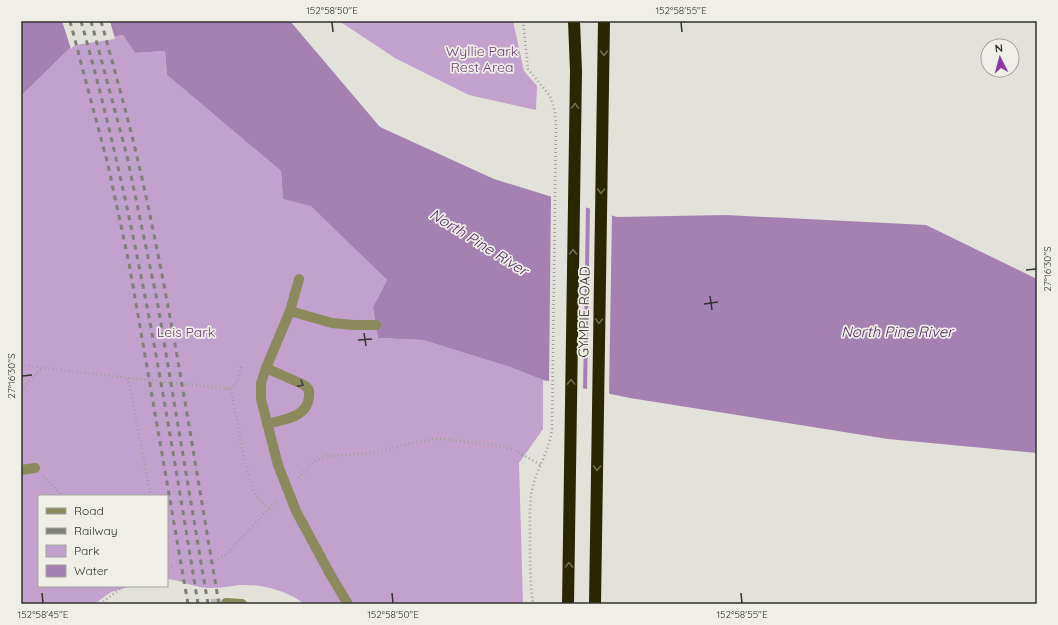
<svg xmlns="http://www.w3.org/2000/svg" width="1058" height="625" font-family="Quicksand,sans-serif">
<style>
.green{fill:#c2a1cd}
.water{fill:#a581b2}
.pier{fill:#e2e2da}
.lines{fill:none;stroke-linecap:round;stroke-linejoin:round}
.minor-tunnel{stroke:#bfbfb8;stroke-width:10;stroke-dasharray:10 5;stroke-linecap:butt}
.path{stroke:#9e9f98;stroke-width:2.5;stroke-dasharray:1 3;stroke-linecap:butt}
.minor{stroke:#8a8a5c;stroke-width:10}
.highway{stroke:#282700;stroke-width:12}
.rail{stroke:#7f807a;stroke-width:3;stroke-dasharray:5 5;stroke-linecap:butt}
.oneway{stroke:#6e6d51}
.oneway2{stroke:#444438}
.ticks{fill:none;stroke:#32332f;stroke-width:1.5}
.labels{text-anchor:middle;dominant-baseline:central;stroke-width:3.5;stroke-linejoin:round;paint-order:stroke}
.park-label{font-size:14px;fill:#6b3b7a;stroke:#efefe7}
.street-label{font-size:14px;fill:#32332f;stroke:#efefe7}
.water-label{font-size:15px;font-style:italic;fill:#562765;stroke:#efefe7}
.neatline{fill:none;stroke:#32332f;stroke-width:1.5}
.ticks-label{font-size:10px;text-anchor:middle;fill:#32332f}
</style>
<rect width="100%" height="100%" fill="#e2e2da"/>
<g class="green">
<polygon points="339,21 513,21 524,71 537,86 536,110 469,95 395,58"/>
<path d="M123,35L135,53L165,51L167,75L281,171L283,199L311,205L387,280L373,307L378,338L423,340L510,367L543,380V429L519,463L523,604H305C286,591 264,584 240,585C230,586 220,588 209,588C196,588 181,580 167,579V496H39V586H132L111,592L94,604H21V96L75,43Z"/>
</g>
<polygon class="water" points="21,21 290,21 380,127 494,179 617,217 726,215 926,225 1037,279 1037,453 888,439 630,398 543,380 510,367 423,340 378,338 373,307 387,280 311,206 283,199 281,171 167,75 165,51 135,53 123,35 75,43 21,96"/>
<g class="pier">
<polygon points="62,21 110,21 115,39 75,45 71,49"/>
<polygon points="551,195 586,206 583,391 549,384"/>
<polygon points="590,207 612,214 609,396 587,391"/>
</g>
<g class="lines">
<polyline class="minor-tunnel" points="211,604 226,603"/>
<g class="path">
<path d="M523,21L528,69L550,96L555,112L556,124L552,429C549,453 537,467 532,490C529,506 530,523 530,539C530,561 530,583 533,604"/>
<polyline points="21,365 128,378 231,389"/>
<polyline points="241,367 238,380 231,389 245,463 253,490 259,500 269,509"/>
<polyline points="128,378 151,496"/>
<polyline points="21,390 43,367"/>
<polyline points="43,476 63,496"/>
<polyline points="298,478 313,462 326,456 375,453 407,444 434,439 452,440 505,447 516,451 541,465"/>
<polyline points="218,559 227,554 277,500"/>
<polyline points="167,568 174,567"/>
<polyline points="100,604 124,586"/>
</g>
<g class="minor">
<polyline points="299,279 290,311 266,368 261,383 261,399 278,465 296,511 330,574 348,604"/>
<polyline points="290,311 332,323 353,325 376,325"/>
<path d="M266,368L302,384C308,387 310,390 309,397C307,418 284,419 267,424"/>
<polyline points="21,470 35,468"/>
<polyline points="226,603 242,604"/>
</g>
<g class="highway">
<polyline points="568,604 576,71 574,21"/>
<polyline points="595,604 604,21"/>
</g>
<g class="rail">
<polyline points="70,21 108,165 129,263 188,604"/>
<path d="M81,21C135,212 166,408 198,604"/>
<polyline points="91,21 127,156 157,300 208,604"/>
<path d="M101,21C118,82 135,143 148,206C176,337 196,471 219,604"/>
</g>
</g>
<defs><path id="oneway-chevron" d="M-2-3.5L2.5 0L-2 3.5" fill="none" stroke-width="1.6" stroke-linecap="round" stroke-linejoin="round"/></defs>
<g class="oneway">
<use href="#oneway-chevron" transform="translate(604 53) rotate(91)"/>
<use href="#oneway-chevron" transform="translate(575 106) rotate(-89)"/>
<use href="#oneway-chevron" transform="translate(601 191) rotate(91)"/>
<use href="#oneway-chevron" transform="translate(573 252) rotate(-89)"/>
<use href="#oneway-chevron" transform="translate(599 321) rotate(91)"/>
<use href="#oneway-chevron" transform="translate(571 382) rotate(-89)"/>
<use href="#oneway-chevron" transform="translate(597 468) rotate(91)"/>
<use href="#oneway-chevron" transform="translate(569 565) rotate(-89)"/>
</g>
<use class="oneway2" href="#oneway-chevron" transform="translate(301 384) rotate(29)"/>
<path class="ticks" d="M332,22L333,32M681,22L682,32M1026,270L1036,269M710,296L712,310M704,304L718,302M364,333L366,346M358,340L372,339M22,376L32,375M42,593L43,603M392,593L393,603M741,593L742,603"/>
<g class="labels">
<g class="park-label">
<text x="482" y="51">Wyllie Park<tspan x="482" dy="16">Rest Area</tspan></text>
<text x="186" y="332">Leis Park</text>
</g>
<g class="street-label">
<text transform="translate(584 312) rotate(-89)">GYMPIE ROAD</text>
</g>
<g class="water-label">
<text transform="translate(479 242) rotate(32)">North Pine River</text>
<text x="897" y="331">North Pine River</text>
</g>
</g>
<rect width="1058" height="625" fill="none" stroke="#efefe7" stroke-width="44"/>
<rect x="38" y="495" width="130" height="92" fill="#efefe7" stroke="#a3a49d"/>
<rect x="46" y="508" width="20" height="6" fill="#8a8a5c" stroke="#a3a49d"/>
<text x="74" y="515" font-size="12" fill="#32332f">Road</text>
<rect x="46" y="528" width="20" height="6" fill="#7f807a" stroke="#a3a49d"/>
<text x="74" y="535" font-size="12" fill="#32332f">Railway</text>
<rect x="46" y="545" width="20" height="12" fill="#c2a1cd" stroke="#a3a49d"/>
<text x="74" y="555" font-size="12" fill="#32332f">Park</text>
<rect x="46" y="565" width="20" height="12" fill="#a581b2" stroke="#a3a49d"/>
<text x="74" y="575" font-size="12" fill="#32332f">Water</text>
<g transform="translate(1000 58) rotate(354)"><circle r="19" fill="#efefe7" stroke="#a3a49d"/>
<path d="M0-3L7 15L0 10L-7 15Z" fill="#8b37a5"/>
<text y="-6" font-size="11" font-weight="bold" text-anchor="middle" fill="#32332f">N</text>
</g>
<rect x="22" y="22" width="1014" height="581" class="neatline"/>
<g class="ticks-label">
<text x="332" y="14">152°58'50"E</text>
<text x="681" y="14">152°58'55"E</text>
<text transform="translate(1047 269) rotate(-90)" y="4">27°16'30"S</text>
<text transform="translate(11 376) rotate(-90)" y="4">27°16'30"S</text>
<text x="43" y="618">152°58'45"E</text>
<text x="393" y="618">152°58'50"E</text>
<text x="742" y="618">152°58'55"E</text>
</g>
</svg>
